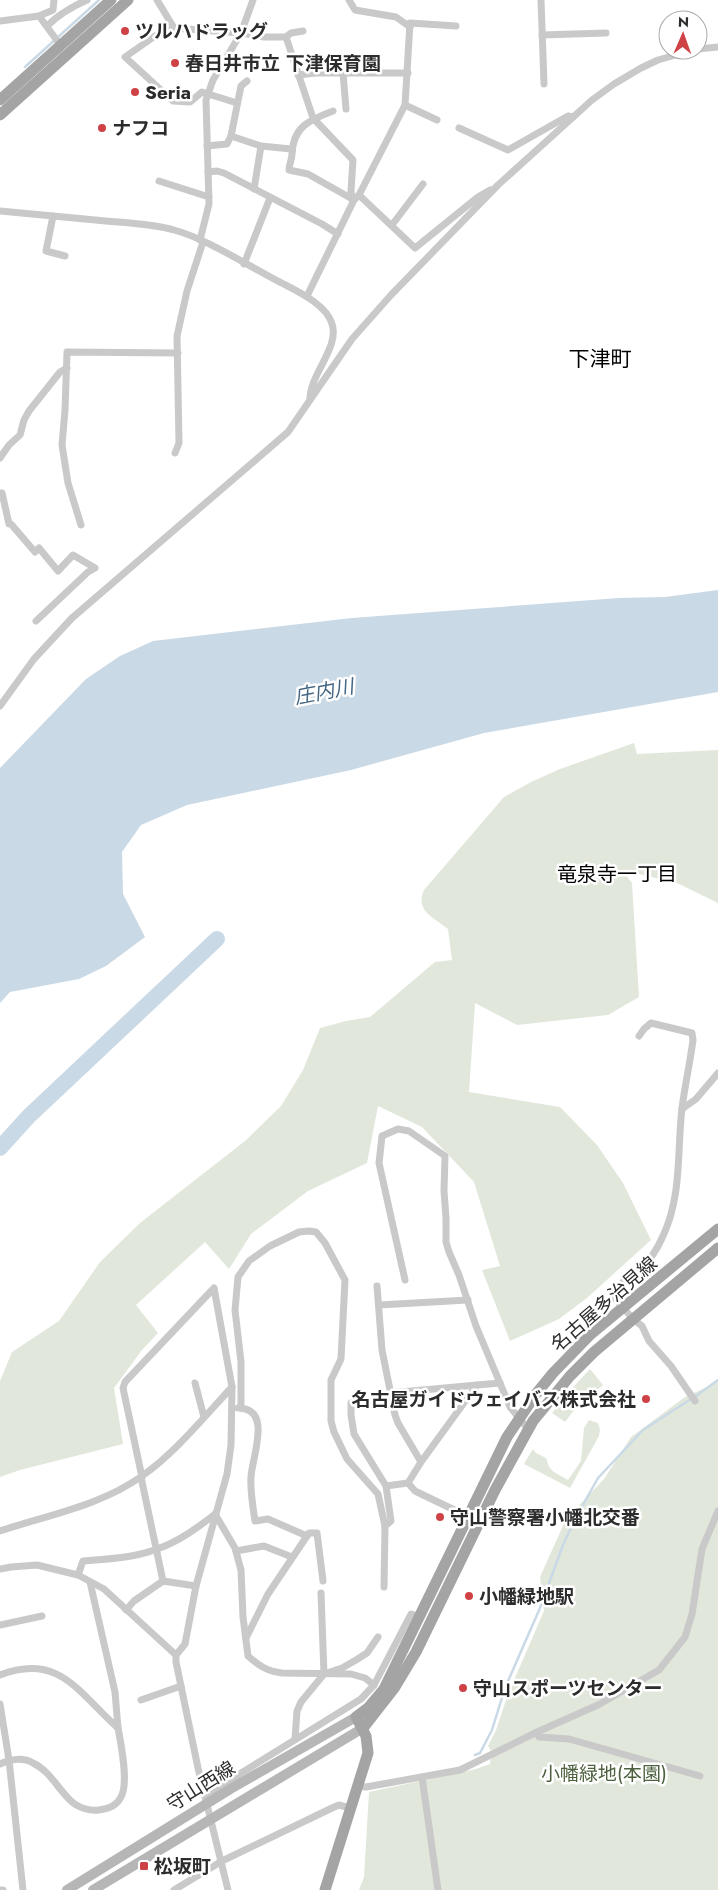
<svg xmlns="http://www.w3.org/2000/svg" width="718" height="1890" font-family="Jost,'Noto Sans JP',sans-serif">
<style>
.green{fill:#e1e8db}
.water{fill:#c9d9e6}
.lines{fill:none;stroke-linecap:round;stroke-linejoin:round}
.stream{stroke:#c9d9e6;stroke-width:2.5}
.river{stroke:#c9d9e6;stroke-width:16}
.street{stroke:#c9c9c9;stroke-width:7}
.secondary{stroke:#b6b6b6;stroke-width:10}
.primary{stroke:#a4a4a4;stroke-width:11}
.poi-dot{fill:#ce4245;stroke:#fff;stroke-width:2}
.labels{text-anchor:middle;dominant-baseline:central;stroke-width:5;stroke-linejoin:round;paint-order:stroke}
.poi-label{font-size:19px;font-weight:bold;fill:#2c2c2c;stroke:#fff;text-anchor:start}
.street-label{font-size:19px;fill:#2c2c2c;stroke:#fff}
.park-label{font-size:19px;fill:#4d613f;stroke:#fff}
.water-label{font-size:20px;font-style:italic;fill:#456783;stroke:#fff}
.neighbourhood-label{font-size:20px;fill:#000;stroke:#fff}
.quarter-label{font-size:21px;fill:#000;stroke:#fff}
</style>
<rect width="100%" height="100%" fill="#fff"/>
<g class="green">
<path d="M634,743L637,754L718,750V903L677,883L622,870L632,883L639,997L608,1015L517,1025L475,1003L469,1092L560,1107L597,1145L623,1183L651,1240L587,1298L559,1319L510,1341L482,1270L500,1266L474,1182L422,1127L378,1106L367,1163L308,1191L251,1234L229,1269L205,1242L136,1305L158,1333L142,1350L114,1388L123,1444L20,1470L0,1477V1381L12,1352L59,1321L100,1262L140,1223L245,1141L281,1106L303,1070L320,1028L346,1021L370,1017L435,962L452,960L448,929C433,917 415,911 424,890L504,797L531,782L560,769Z"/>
<polygon points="590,1369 603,1385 575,1409 565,1422 552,1413 576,1384"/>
<polygon points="718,1382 718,1890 359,1890 364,1877 369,1792 476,1769 490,1764 491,1751 488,1746 496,1730 508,1694 544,1611 540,1577 566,1519 604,1479 631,1437 685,1397"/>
<polygon points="589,1420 598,1423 600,1430 599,1436 570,1488 524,1464 533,1449 536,1453 546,1458 549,1467 554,1472 568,1480 581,1461 584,1428"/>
</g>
<polygon class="water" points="718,590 718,692 484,733 351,770 187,805 141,825 122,852 123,894 145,937 106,966 79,979 10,992 0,1003 0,768 86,679 120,656 153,641 352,618 619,598 665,597"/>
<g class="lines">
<g class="stream">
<polyline points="25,67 99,0"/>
<polyline points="696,1396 718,1380"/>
<polyline points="475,1755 480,1753 492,1730 505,1688 540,1608 563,1545 575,1519 598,1478 643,1430 691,1399"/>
</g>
<polyline class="river" points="0,1148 29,1116 217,939"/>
<g class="street">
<polyline points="157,0 174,28"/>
<polyline points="349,0 355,10 396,17 410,27"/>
<polyline points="541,0 544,84"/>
<polyline points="39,16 61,46"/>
<polyline points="0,21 39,16 53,10 54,0"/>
<path d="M47,26C59,14 71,7 87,0"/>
<polyline points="542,35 606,33"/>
<polyline points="286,37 313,118 353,160 351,191 352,199"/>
<polyline points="698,49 718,47"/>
<polyline points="343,73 346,109"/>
<polyline points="298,75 316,73 408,73"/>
<polyline points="237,103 202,92 190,102 173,101 125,57 155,36 174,28 241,33 264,37 286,37 291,33 303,31"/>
<polyline points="405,105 437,120"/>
<path d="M333,111C309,120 293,127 292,154C292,160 289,164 289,170L308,174L354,200"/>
<polyline points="459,128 508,150 568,116 573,117"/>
<polyline points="231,136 261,146 291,149"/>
<polyline points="207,146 227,144 231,136 241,86 247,81"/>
<polyline points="208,172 217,171 224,173 322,224 338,234"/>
<polyline points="159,181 209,197"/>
<polyline points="254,189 261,146"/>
<polyline points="359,195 415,248 478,197 490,190"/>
<path d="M0,211C35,214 71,218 106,221C128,223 153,224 174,230C207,239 245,264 276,280C294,290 326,303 332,324C340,347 310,374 310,399"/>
<polyline points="53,216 46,251 65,256"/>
<polyline points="392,225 423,184"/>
<polyline points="200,240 209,204 206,100 213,80 241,33 253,0"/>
<polyline points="244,264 270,198"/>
<polyline points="307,296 354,200 359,195 405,105 410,23 456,26"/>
<polyline points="175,453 179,443 177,336 187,291 203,242"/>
<polyline points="0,458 9,445 20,435 24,420 29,411 60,372 67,368"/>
<polyline points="0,493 2,493 9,524 11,524 35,552 39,548 58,571 73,555 95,568 88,572 36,621"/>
<polyline points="81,525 68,483 62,445 65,410 67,352 178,353"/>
<polyline points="0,706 34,659 72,618 288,432 352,339 391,295 498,185 592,100 614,84 641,68 658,60 693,50"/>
<path d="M639,1036L644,1029L651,1023L692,1033L693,1040C690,1063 685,1085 682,1108C677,1151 682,1196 663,1236C660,1243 656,1250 652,1256C642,1270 616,1280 615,1298L633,1319L642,1326L649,1341L671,1366L695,1401"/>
<polyline points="682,1109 696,1099 718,1073"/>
<polyline points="405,1280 379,1163 382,1136 398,1129 409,1131 445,1156 444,1191 446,1218 446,1242 449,1252 459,1275 476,1326 510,1407 528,1429"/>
<polyline points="377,1286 382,1350 395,1415 398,1423 421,1462 408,1483 415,1491 469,1517"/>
<polyline points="379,1305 468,1300"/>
<polyline points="195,1383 204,1417"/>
<polyline points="390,1393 477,1385"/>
<polyline points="351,1403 351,1415 354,1434 386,1486 391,1521 385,1526"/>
<path d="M238,1408C273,1408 252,1457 251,1477C250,1491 253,1507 255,1521L268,1519L307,1536"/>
<polyline points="241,1408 241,1362 235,1310 238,1277 249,1261 270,1246 299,1232 309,1231 316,1232 325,1243 345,1280 341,1359 331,1380 331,1421 334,1432 347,1459 378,1494 385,1526 384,1587"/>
<polyline points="421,1462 477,1385 500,1383"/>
<polyline points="141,1477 163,1581 196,1586"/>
<polyline points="142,1477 123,1388 125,1382 214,1288 232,1387 231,1445 227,1474 196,1586 185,1644 176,1655 176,1662 198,1768 228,1890"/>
<polyline points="386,1486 408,1483"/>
<path d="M215,1514L235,1548L241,1570L243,1617L248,1656C259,1666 267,1671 282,1673L351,1674L365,1678L374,1685"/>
<path d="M0,1531C48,1515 100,1506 142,1476C174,1454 205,1416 232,1387"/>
<polyline points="236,1551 264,1546 292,1557"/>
<polyline points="0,1569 11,1567 37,1565 78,1575 104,1589 176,1655"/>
<path d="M78,1575L83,1561C108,1559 134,1558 157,1549C178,1542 197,1528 214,1515"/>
<polyline points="321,1593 324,1674"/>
<polyline points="126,1610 134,1601 163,1581"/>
<polyline points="0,1625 42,1616"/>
<polyline points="246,1638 268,1594 309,1533 317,1533 323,1581"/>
<path d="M0,1675C60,1652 79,1694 118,1728L115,1692L90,1582"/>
<polyline points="141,1700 181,1686"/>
<polyline points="0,1704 9,1760 23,1890"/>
<polyline points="539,1737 569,1739 700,1776"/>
<polyline points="295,1739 297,1711 301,1702 324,1674 342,1668 356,1660 367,1653 378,1637"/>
<path d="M0,1764C10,1759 23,1757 33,1763C50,1771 58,1789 71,1801C78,1808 90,1811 99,1810C109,1809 117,1805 121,1797C129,1783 121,1744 118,1728"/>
<polyline points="422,1777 438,1890"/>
<polyline points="357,1786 366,1787 460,1770 537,1732 598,1705 659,1670 685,1637 692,1614 702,1549 718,1511"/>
<polyline points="206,1798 238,1775 361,1699 374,1685 411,1614 420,1617"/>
<polyline points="0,1890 3,1890"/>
<polyline points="174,1890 222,1861 332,1808 339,1805 350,1808"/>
</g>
<g class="secondary">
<polyline points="67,1890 232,1788 356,1717"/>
<polyline points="93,1890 363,1728"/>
</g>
<g class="primary">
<polyline points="0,100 111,0"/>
<polyline points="0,115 128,0"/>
<polyline points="363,1728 395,1687 416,1652 495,1490 533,1421 570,1376 594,1352 718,1248"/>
<polyline points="325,1890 368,1753 366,1736 356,1717 368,1708 384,1689 507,1437 536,1394 553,1373 591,1334 718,1229"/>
</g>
</g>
<g class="poi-dot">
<circle cx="125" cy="31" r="5"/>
<circle cx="175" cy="63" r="5"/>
<circle cx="135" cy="92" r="5"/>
<circle cx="102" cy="128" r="5"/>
<circle cx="646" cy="1399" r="5"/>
<circle cx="440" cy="1517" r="5"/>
<circle cx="469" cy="1596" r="5"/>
<circle cx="463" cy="1688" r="5"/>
<rect x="139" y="1861" width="10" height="10" rx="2.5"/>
</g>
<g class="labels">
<g class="poi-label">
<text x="135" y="31">ツルハドラッグ</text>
<text x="185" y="63">春日井市立 下津保育園</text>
<text x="145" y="92">Seria</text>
<text x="112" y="128">ナフコ</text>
<text x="636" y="1399" text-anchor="end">名古屋ガイドウェイバス株式会社</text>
<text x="450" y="1517">守山警察署小幡北交番</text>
<text x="479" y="1596">小幡緑地駅</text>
<text x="473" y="1688">守山スポーツセンター</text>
<text x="154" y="1866">松坂町</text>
</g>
<g class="street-label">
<text transform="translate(604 1304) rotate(-41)">名古屋多治見線</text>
<text transform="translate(201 1786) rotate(-32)">守山西線</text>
</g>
<g class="park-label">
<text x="604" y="1773">小幡緑地(本園)</text>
</g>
<g class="water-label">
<text transform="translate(324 692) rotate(-11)">庄内川</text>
</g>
<g class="neighbourhood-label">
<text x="617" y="874">竜泉寺一丁目</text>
</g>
<g class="quarter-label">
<text x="600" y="359">下津町</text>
</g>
</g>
<g transform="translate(683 35) rotate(2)"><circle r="24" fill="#ffffff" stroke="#ababab"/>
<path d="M0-4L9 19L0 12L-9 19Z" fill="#ce4245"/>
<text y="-8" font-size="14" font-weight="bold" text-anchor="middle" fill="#2c2c2c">N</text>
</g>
</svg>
